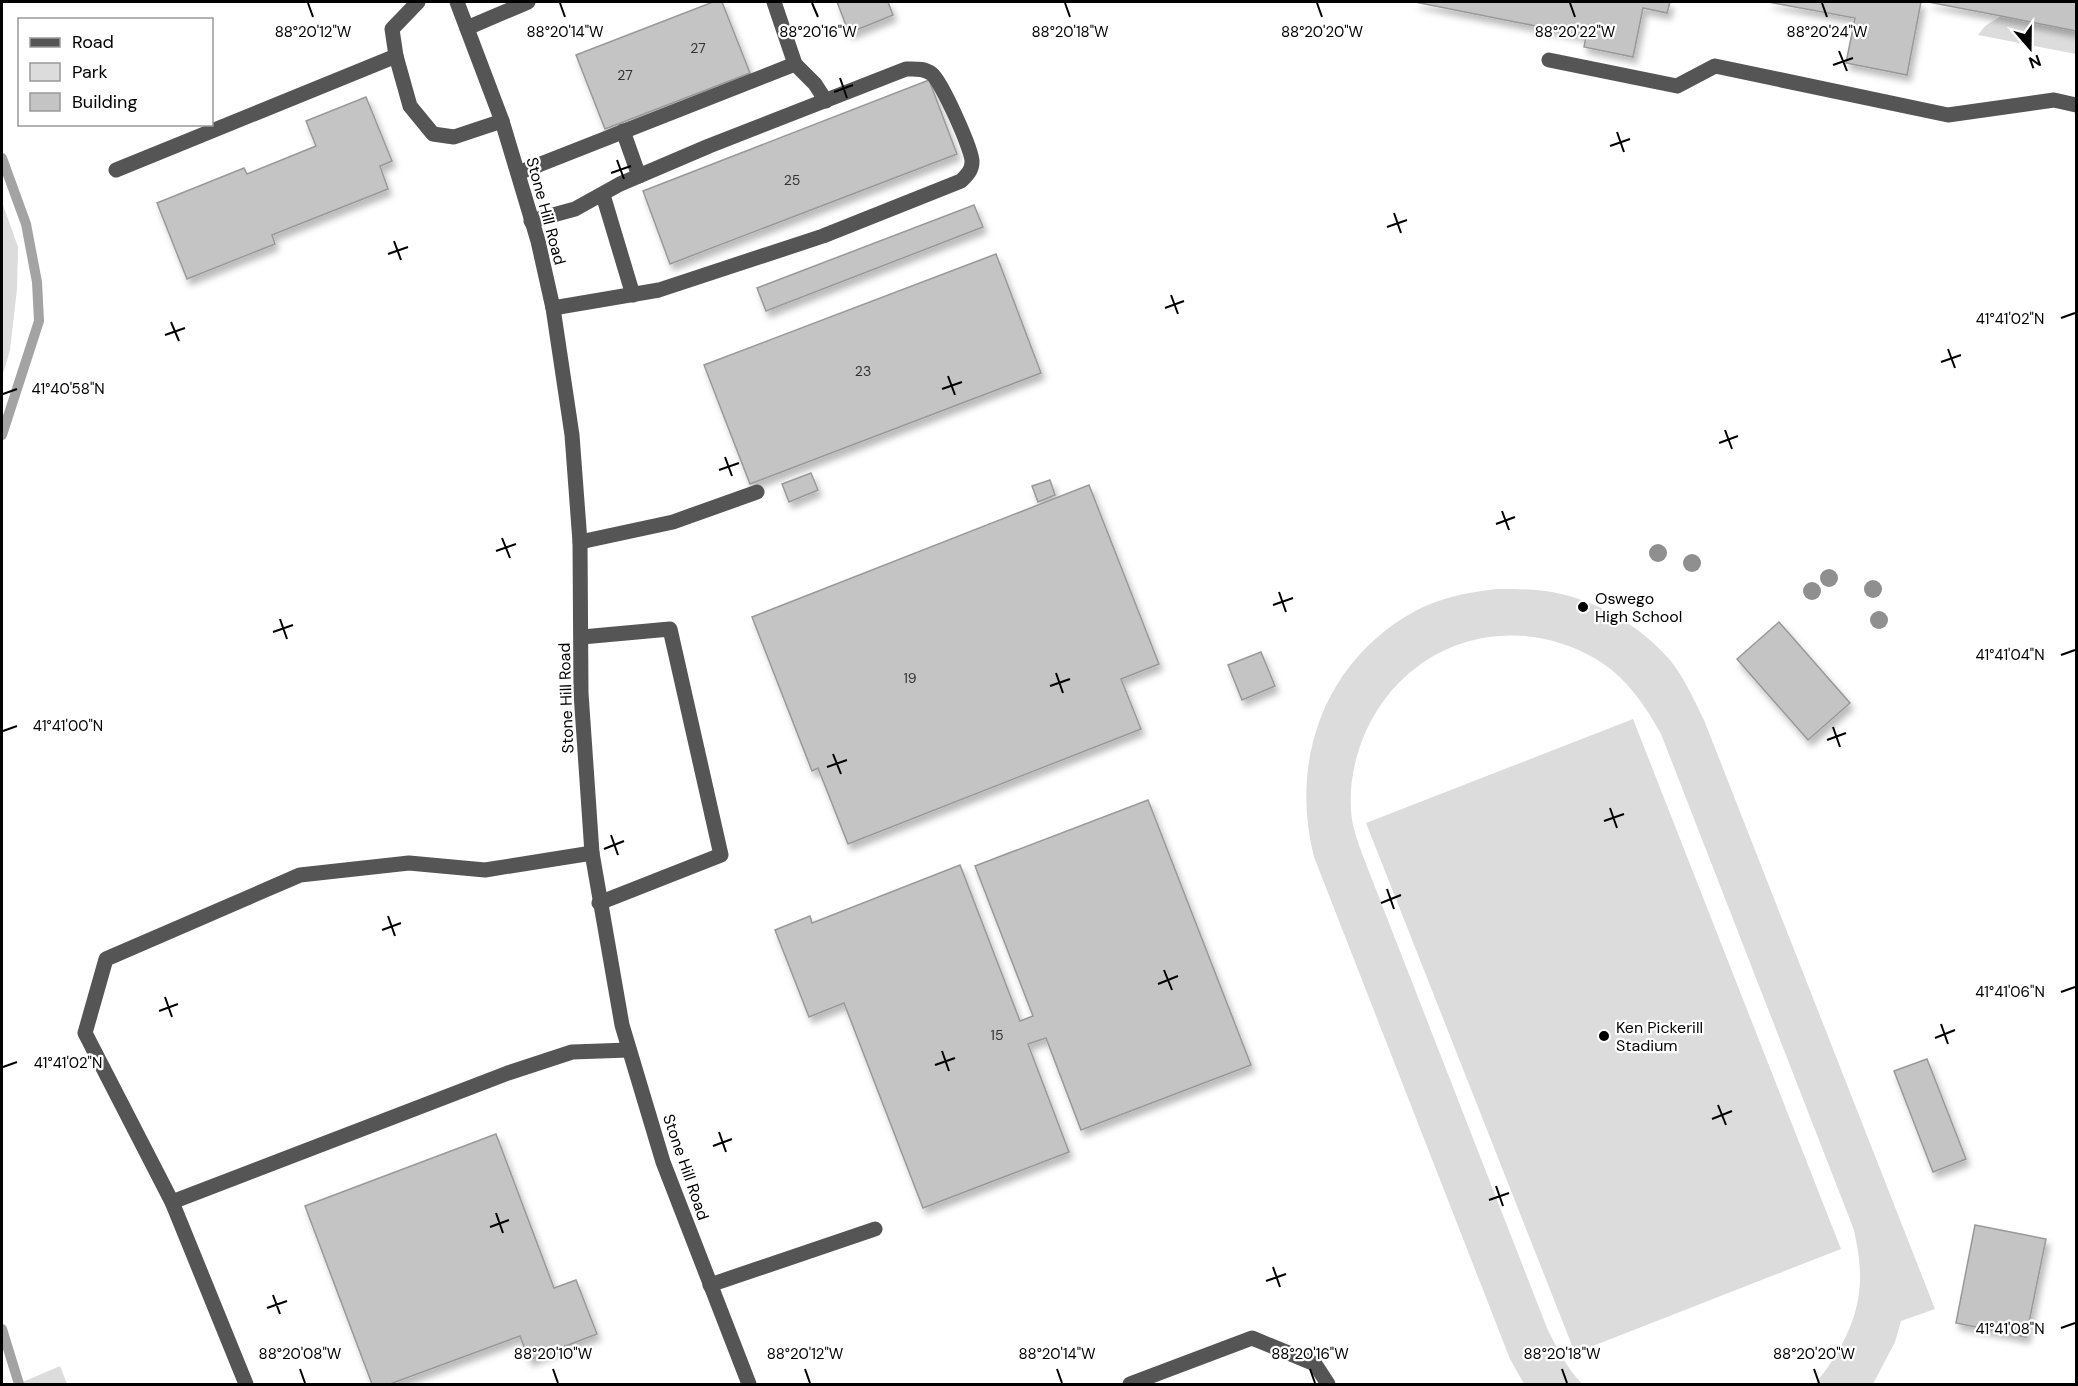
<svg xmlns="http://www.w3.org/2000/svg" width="2078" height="1386" font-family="'DM Sans',sans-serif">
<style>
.green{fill:#dcdcdc}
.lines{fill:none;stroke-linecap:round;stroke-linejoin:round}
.stream{stroke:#a3a3a3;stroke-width:10}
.building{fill:#c4c4c4;stroke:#999;stroke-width:1.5;filter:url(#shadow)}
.minor{stroke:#555;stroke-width:15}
.tree{fill:#8f8f8f}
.ticks{fill:none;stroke:#000;stroke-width:2}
.poi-dot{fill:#000;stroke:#fff;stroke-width:2}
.labels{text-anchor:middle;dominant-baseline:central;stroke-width:4.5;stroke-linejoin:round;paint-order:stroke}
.number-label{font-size:14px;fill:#313131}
.street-label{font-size:16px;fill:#000;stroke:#fff}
.poi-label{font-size:16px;fill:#000;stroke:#fff;text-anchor:start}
.ticks-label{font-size:15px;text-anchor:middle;fill:#000;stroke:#fff;stroke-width:4.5;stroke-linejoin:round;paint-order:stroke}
</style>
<defs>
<filter id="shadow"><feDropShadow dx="3.5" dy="6" stdDeviation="3" flood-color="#0004"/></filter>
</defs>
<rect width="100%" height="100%" fill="#fff"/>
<g class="green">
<polygon points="2001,16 2076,31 2076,54 1978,35 1985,26"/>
<polygon points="2,202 18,247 17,289 10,350 2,377"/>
<path d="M1497,589C1515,589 1534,589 1552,592C1596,600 1641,626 1670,660C1684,677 1694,700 1704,720L1935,1309L1901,1321L1895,1342L1873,1384H1815C1840,1354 1861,1316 1860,1275C1860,1260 1857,1245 1854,1230L1661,734C1645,705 1626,677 1596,659C1511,609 1407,641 1366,731C1353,760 1347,794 1353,825C1356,838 1361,851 1366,864L1547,1328C1557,1349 1567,1368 1582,1384H1524L1510,1359L1314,857C1289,760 1325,659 1417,610C1442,597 1470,592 1497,589Z"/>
<polygon points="1633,719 1841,1249 1575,1353 1366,823"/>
<polygon points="60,1366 67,1384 18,1384"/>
</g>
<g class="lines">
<g class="stream">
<polyline points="2,158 26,224 37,282 39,321 2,435"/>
<polyline points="2,1329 19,1384"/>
</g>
</g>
<g class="building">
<polygon points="713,2 722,2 750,73 605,129 576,55"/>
<polygon points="837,2 888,2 893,15 849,33"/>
<polygon points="1415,2 1670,2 1667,13 1643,8 1633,57 1584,47 1586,36"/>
<polygon points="1768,2 1921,2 1907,75 1846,63 1855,18"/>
<polygon points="1928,2 2076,2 2076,31 2001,16"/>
<polygon points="929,80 957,154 670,264 643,191"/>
<polygon points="366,97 392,161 380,166 388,189 272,235 275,244 187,279 157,203 244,168 247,174 316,146 306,121"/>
<polygon points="974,205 983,227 766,311 757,288"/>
<polygon points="996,254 1041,373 750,484 704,365"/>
<polygon points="811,473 818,490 789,502 782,484"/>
<polygon points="1050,480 1055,495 1038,502 1032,486"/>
<polygon points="1089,485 1159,664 1121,679 1141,729 848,844 818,768 812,771 752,617"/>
<polygon points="1779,622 1850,703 1808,740 1737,659"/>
<polygon points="1261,652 1275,686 1242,700 1228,665"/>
<polygon points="1148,800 1251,1065 1081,1130 1046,1038 1028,1044 1069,1152 923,1208 844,1003 809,1017 775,930 810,916 812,923 960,865 1020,1021 1033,1016 975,866"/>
<polygon points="1927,1059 1966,1159 1933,1172 1894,1071"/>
<polygon points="496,1134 554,1288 576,1280 597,1334 529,1360 520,1336 390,1384 372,1384 305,1206"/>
<polygon points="1975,1225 2046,1239 2026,1337 1956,1323"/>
</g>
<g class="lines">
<g class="minor">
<polyline points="418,2 392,29 396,56 410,106 433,134 454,137 502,121"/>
<polyline points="457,2 502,121 538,241 553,308 572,435 580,542 581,693 592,853 622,1025 663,1162 749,1384"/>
<polyline points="467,28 528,2"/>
<polyline points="1549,60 1677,86 1715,66 1948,115 2054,100 2076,105"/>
<polyline points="795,64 815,84 826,101"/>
<polyline points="623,131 639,176"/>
<polyline points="116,170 396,56"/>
<polyline points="518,173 795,64 774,2"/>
<polyline points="603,195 633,295"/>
<path d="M531,221L575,209L620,184L709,146L906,69C916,69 924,68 932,74C941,81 973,151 972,162C972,171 966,176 961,181L823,236L659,290L553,308"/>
<polyline points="580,542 673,522 757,492"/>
<polyline points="582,637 670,629 721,855 599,903"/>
<polyline points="592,853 485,870 409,863 300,875 106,959 85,1033 172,1202 508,1073 572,1052 629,1050"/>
<polyline points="172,1202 246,1384"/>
<polyline points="710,1285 875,1229"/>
<polyline points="1130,1384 1252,1338 1315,1364 1328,1384"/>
</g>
</g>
<g class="tree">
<circle cx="1658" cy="553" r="9"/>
<circle cx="1692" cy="563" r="9"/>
<circle cx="1829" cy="578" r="9"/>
<circle cx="1873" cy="589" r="9"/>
<circle cx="1812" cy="591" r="9"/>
<circle cx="1879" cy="620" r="9"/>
</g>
<path class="ticks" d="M308,3L313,17M560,3L565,17M812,3L818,17M1065,3L1070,17M1317,3L1322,17M1570,3L1575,17M1822,3L1827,17M1839,51L1847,71M1833,65L1853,58M840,78L847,98M834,92L853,85M1617,132L1624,152M1610,146L1630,139M617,160L624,179M611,173L631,166M1394,213L1401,233M1387,227L1407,220M394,241L401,260M388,254L408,247M1171,295L1178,314M1165,308L1184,301M2061,318L2075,313M171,322L179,341M165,335L185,328M1948,349L1955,368M1941,362L1961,355M948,376L955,395M942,389L962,382M3,394L17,389M1725,430L1732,449M1719,443L1738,436M725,457L732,476M719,470L739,463M1502,511L1509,530M1496,524L1515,517M502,538L510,558M496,551L516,544M1279,592L1286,612M1273,605L1293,598M280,619L287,639M273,632L293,625M2061,655L2075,650M1056,673L1063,693M1050,686L1070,679M1833,727L1840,747M3,731L17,726M1827,740L1846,733M833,754L841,774M827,767L847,760M1610,808L1617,828M1604,821L1624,814M611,835L618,855M604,849L624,841M1387,889L1394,909M1381,903L1401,895M388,916L395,936M382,930L401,923M1164,970L1172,990M1158,984L1178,976M2061,992L2075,987M165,997L172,1017M159,1011L178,1004M1941,1024L1948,1044M1935,1038L1955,1030M942,1051L949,1071M935,1065L955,1058M3,1067L17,1062M1718,1105L1726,1125M1712,1119L1732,1111M719,1132L726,1152M713,1146L732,1139M1496,1186L1503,1206M1489,1200L1509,1193M496,1213L503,1233M490,1227L509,1220M1273,1267L1280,1287M1266,1281L1286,1274M273,1295L280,1314M267,1308L287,1301M2061,1328L2075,1323M300,1369L305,1383M553,1369L558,1383M805,1369L810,1383M1057,1369L1062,1383M1310,1369L1315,1383M1562,1369L1567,1383M1814,1369L1819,1383"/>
<g class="poi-dot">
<circle cx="1583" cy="607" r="6"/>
<circle cx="1604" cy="1036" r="6"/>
</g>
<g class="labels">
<g class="number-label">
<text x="698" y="48">27</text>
<text x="625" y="75">27</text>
<text x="792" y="180">25</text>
<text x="863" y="371">23</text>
<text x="910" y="678">19</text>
<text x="997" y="1035">15</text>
</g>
<g class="street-label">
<text transform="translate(546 211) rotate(75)">Stone Hill Road</text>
<text transform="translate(566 698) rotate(-92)">Stone Hill Road</text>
<text transform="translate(686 1167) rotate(71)">Stone Hill Road</text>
</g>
<g class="poi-label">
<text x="1595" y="598">Oswego<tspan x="1595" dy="18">High School</tspan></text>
<text x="1616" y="1027">Ken Pickerill<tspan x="1616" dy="18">Stadium</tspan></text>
</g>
</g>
<g class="ticks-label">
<text x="313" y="37">88°20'12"W</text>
<text x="565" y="37">88°20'14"W</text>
<text x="818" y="37">88°20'16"W</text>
<text x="1070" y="37">88°20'18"W</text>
<text x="1322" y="37">88°20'20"W</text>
<text x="1575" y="37">88°20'22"W</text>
<text x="1827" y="37">88°20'24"W</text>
<text x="2010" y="324">41°41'02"N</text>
<text x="68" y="394">41°40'58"N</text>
<text x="2010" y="660">41°41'04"N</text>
<text x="68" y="731">41°41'00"N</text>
<text x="2010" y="997">41°41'06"N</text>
<text x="68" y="1068">41°41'02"N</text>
<text x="2010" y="1334">41°41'08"N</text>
<text x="300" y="1359">88°20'08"W</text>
<text x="553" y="1359">88°20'10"W</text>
<text x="805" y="1359">88°20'12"W</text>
<text x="1057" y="1359">88°20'14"W</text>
<text x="1310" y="1359">88°20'16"W</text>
<text x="1562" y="1359">88°20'18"W</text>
<text x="1814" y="1359">88°20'20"W</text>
</g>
<rect width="2078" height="1386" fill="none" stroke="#000000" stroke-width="6"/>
<rect x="18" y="18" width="195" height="108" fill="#ffffff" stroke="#999999" stroke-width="1.5"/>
<rect x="30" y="38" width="30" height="9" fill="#555555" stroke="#999999" stroke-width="1.5"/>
<text x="72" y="48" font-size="18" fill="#000000">Road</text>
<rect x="30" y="63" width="30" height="18" fill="#dcdcdc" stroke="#999999" stroke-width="1.5"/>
<text x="72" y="78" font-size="18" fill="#000000">Park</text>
<rect x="30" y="93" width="30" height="18" fill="#c4c4c4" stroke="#999999" stroke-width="1.5"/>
<text x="72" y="108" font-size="18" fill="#000000">Building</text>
<g transform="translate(2030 48) rotate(160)" stroke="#ffffff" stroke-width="4.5" paint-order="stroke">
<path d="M0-4.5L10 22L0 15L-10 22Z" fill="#000000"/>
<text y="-9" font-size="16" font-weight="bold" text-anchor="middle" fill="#000000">N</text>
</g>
</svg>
